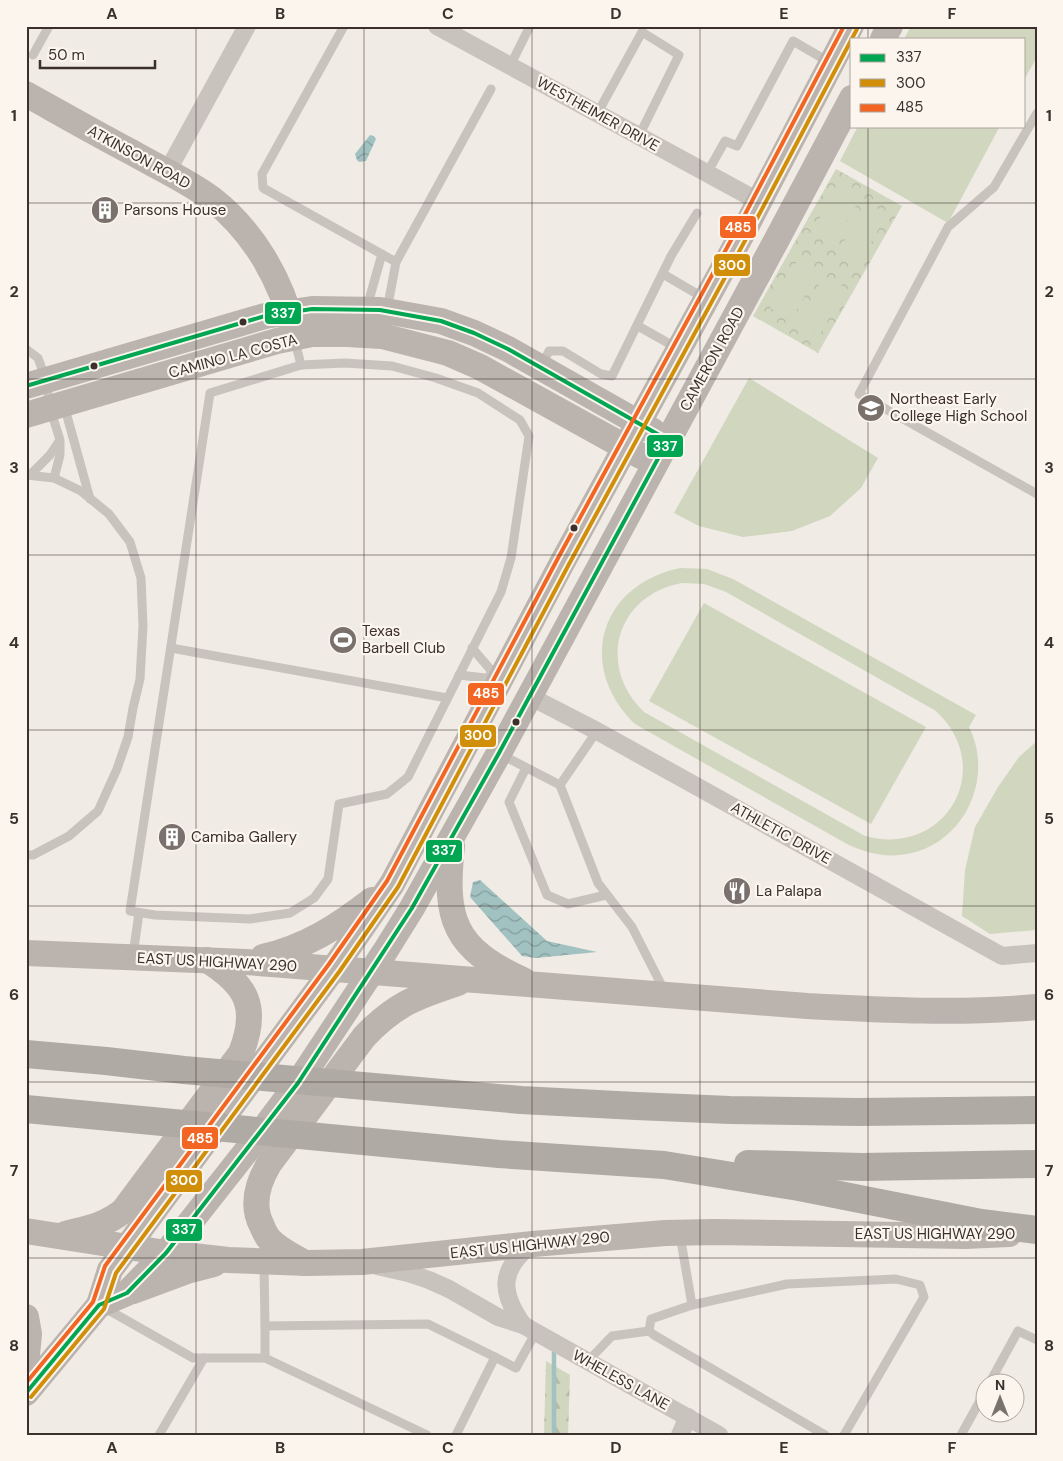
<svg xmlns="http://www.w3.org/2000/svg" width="1063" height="1461" font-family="'DM Sans',sans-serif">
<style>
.forest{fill:url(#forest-firs)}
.park{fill:url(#park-crowns)}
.pitch{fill:#d1d6bf;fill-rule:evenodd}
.water{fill:url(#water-waves)}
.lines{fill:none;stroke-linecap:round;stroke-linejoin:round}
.stream{stroke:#a1c2c1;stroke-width:4.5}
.lane{stroke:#c9c3be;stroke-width:9}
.street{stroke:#c9c3be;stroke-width:18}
.secondary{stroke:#bab3ae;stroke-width:26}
.highway{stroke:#afaaa4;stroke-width:28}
.bus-1-casing{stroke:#fbf5ee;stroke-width:8}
.bus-2-casing{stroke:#fbf5ee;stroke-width:8}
.bus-3-casing{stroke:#fbf5ee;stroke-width:8}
.bus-1{stroke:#00a651;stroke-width:4}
.bus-2{stroke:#d18e09;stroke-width:4}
.bus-3{stroke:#f26522;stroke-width:4}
.grid{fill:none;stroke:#3b302b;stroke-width:1;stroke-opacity:0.55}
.bus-dot{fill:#3b302b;stroke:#fbf5ee;stroke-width:2}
.labels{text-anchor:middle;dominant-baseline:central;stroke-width:4.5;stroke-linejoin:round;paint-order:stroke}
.street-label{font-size:15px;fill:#3b302b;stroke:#fbf5ee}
.poi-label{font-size:15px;fill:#3b302b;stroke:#fbf5ee;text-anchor:start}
.line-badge{stroke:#fbf5ee;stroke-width:2}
.badge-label{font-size:14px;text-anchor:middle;font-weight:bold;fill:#fff}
.neatline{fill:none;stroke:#3b302b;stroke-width:2}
.grid-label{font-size:16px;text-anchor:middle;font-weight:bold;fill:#3b302b}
</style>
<defs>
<pattern id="forest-firs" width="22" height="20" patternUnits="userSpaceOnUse" patternTransform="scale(1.25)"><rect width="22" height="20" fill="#d1d6bf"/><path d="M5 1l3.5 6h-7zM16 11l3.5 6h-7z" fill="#b4b8a4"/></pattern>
<pattern id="park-crowns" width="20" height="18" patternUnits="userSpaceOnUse" patternTransform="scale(1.25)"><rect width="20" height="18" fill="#d1d6bf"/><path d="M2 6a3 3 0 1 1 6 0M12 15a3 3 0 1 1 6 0" fill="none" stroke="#b4b8a4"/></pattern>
<pattern id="water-waves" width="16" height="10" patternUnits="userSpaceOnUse" patternTransform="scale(1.25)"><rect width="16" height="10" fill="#a1c2c1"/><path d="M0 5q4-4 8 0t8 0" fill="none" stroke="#849e9d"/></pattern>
</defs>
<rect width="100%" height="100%" fill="#f0ebe5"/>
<polygon class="forest" points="546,1361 570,1375 568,1435 544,1435"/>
<polygon class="park" points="836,169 902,206 818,353 753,316"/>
<g class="pitch">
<polygon points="911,26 1037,26 1037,57 1024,80 1024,39 904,39"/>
<polygon points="858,126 1000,126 948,223 840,161"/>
<polygon points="838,186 860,199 833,246 811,234"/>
<polygon points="866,202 887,214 860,262 839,250"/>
<polygon points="797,261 818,273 791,320 770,308"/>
<polygon points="824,276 846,288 819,336 797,323"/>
<polygon points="749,378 878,458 861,488 830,516 792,531 743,537 699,526 674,513"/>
<path d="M680,568L707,569L733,579L976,715L969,727C996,781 961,849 900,855C881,857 864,852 847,844L635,724C576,667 599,585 680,568ZM682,583L704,584L726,592L936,711C997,768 946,858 865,836L644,712C596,666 616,595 682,583Z"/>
<polygon points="704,603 926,727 871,824 649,701"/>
<polygon points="1037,741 1037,930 990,934 962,916 965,870 975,827 998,787 1019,757"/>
</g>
<g class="water">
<polygon points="370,135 374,136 376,139 366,161 359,162 357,160 355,154"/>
<polygon points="480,880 547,941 597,952 536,958 522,956 470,897 473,882"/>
</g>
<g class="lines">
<polyline class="stream" points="554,1435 554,1352"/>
<g class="lane">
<polyline points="344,26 262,174 263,188 396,262 491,89"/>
<polyline points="33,55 49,26"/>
<polyline points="510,66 530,26"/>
<polyline points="1037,113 994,187 948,227 859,394 1037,494"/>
<polyline points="597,114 642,32 679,55 639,136"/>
<polyline points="707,173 725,141 737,146 793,41 829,62"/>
<polyline points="663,274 704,298"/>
<polyline points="367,307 382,254"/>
<polyline points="387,310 396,262"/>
<polyline points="638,326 677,348"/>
<polyline points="295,341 301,365"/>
<polyline points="26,349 38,358 46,380 50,408 60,440 50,455 31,474"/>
<polygon points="345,363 392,366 436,378 478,393 520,420 529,436 511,558 501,592 408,777 387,794 339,804 328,879 314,898 290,913 250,919 155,915 130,911 210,393 301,365"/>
<polyline points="542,365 549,351 563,351 601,374 612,376 671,256 697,213"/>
<polyline points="64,405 90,499"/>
<polyline points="26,475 54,478 81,491 109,514 130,542 141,578 143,626 140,679 133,708 128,737 117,769 98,811 69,836 33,855 26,855"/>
<polyline points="54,478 60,455 60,442"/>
<polyline points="171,648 447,698"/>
<polyline points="472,648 490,669 492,676 497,678"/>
<polyline points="459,675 485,678 492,676"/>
<polyline points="597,731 560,785 598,883 632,927 665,992"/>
<polyline points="500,754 560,785"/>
<polyline points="526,768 509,802 547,895 568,904 606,895"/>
<polyline points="133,955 139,913"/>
<polyline points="680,1235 692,1305"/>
<polyline points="264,1265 265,1326 428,1324 495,1357"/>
<polyline points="103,1307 193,1358 265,1358 427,1435"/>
<polyline points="265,1326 265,1358"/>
<polyline points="588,1361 612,1336 649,1331"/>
<polyline points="989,1384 1018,1331 1037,1340"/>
<polyline points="159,1435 204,1358"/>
<polyline points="456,1435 495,1357 516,1368 536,1332"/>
<polyline points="825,1435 654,1335 649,1331 651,1319 692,1305 787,1284 896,1279 920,1285 924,1297 844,1435"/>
<polyline points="961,1435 986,1390"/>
</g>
<g class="street">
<polyline points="437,26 760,202"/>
<polyline points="167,172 247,26"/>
<polyline points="529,696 597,731 1002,956 1037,953"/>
<polyline points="377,1266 408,1273 429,1280 449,1289 498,1317 523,1325 719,1435"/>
<path d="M523,1325C500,1292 499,1270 532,1244"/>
<polyline points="680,1435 688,1417"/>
</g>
<g class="secondary">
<polyline points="883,39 890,26"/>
<path d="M26,94C62,114 97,134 133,153C159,168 188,181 212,199C253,231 281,279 293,329"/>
<polyline points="26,386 265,316 312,309 380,310 441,321 474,333 508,349 653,431"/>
<polyline points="26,415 277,341 312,334 347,334 382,336 448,353 480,367 641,456"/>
<path d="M452,846C444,919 453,948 523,980"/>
<path d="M26,953L246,962L807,1006C883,1010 960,1014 1037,1007"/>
<path d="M263,957C306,947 337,927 372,900"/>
<polyline points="26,1231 166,1253 228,1260 307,1263 362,1262 533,1244 665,1233 715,1232 965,1236 1009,1234"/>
<path d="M65,1234C88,1228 104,1226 123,1211L241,1053C259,1007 247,985 207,960"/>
<path d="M305,1263C293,1256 279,1250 270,1240C266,1236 264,1231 262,1226C251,1205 257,1184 269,1164L364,1037C395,1004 416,997 458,983"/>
<polyline points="133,1291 187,1271 214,1264"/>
<polyline points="99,1305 127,1293 166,1253 263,1130 298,1083 384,953 412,908 499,753 776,241 852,98"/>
<polyline points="26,1317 29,1334 26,1365"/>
<polyline points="26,1393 99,1305 110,1270 334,968 392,884 562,563 748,223 851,26"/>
</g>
<g class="highway">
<polyline points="26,1054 106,1061 184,1070 521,1100 636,1106 730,1110 858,1112 1037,1110"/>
<polyline points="26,1109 499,1154 664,1165 799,1187 981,1223 1037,1230"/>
<polyline points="748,1164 862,1167 1037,1164"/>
</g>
<defs>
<polyline id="bus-1" points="26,386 265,316 312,309 380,310 441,321 474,333 508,349 668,440 499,753 412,908 298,1083 166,1253 127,1293 99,1305 26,1393"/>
<polyline id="bus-2" points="31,1397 104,1309 116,1273 339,972 398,887 568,566 753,226 857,29"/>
<polyline id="bus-3" points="26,1383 93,1302 105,1266 329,964 387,881 557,560 742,220 844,26"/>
</defs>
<use href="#bus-1" class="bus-1-casing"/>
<use href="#bus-2" class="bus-2-casing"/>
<use href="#bus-3" class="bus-3-casing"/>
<use href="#bus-1" class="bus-1"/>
<use href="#bus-2" class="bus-2"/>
<use href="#bus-3" class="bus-3"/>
</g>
<path class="grid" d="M196,26V1435M364,26V1435M532,26V1435M700,26V1435M868,26V39M868,126V1435M26,203H1037M26,379H1037M26,555H1037M26,730H1037M26,906H1037M26,1082H1037M26,1258H1037"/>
<defs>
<symbol id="building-disc" viewBox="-11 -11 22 22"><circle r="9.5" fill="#7a716c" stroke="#fbf5ee"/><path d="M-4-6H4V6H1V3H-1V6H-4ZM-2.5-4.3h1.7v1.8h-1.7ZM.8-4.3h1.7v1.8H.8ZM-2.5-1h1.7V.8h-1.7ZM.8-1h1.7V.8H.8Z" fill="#fff"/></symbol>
<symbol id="school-disc" viewBox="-11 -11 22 22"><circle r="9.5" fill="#7a716c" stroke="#fbf5ee"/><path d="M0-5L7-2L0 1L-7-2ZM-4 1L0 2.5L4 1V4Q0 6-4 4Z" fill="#fff"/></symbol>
<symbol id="stadium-disc" viewBox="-11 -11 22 22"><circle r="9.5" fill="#7a716c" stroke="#fbf5ee"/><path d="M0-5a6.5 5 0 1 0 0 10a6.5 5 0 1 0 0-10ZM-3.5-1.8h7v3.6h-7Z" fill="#fff"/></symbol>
<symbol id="restaurant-disc" viewBox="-11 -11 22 22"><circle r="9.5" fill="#7a716c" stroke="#fbf5ee"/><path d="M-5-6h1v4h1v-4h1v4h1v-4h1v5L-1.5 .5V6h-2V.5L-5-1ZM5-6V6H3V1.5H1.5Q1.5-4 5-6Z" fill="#fff"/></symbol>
</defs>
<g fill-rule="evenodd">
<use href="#building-disc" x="89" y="194" width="32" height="32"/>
<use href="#school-disc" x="855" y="392" width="32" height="32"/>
<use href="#stadium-disc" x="327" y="624" width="32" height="32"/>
<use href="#building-disc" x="156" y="821" width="32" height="32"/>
<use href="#restaurant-disc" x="721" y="875" width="32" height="32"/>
</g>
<g class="bus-dot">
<circle cx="243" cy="322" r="4.5"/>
<circle cx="94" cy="366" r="4.5"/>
<circle cx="574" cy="528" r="4.5"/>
<circle cx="516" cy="722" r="4.5"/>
</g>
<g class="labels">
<g class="street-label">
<text transform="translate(598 114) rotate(29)">WESTHEIMER DRIVE</text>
<text transform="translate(139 157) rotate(29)">ATKINSON ROAD</text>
<text transform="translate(233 356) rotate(-15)">CAMINO LA COSTA</text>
<text transform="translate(712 359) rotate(-61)">CAMERON ROAD</text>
<text transform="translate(781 833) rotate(29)">ATHLETIC DRIVE</text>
<text transform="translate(217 962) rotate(3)">EAST US HIGHWAY 290</text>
<text x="935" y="1234">EAST US HIGHWAY 290</text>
<text transform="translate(530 1245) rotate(-6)">EAST US HIGHWAY 290</text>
<text transform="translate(621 1380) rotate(29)">WHELESS LANE</text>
</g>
<g class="poi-label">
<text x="124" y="210">Parsons House</text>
<text x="890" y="399">Northeast Early<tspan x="890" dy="17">College High School</tspan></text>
<text x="362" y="631">Texas<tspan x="362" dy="17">Barbell Club</tspan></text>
<text x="191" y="837">Camiba Gallery</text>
<text x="756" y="891">La Palapa</text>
</g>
</g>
<g class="line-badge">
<rect x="719" y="215" width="38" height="24" rx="5" fill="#f26522"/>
<rect x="713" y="253" width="38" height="24" rx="5" fill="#d18e09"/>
<rect x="264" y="301" width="38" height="24" rx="5" fill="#00a651"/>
<rect x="646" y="434" width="38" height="24" rx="5" fill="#00a651"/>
<rect x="467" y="682" width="38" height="24" rx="5" fill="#f26522"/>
<rect x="459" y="724" width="38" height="24" rx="5" fill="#d18e09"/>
<rect x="425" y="839" width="38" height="24" rx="5" fill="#00a651"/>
<rect x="181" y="1126" width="38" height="24" rx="5" fill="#f26522"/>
<rect x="165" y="1169" width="38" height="24" rx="5" fill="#d18e09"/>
<rect x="165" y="1218" width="38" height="24" rx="5" fill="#00a651"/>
</g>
<g class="badge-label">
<text x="738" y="232">485</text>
<text x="732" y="270">300</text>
<text x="283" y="318">337</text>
<text x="665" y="451">337</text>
<text x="486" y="698">485</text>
<text x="478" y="740">300</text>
<text x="444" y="855">337</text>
<text x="200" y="1143">485</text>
<text x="184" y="1185">300</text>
<text x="184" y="1234">337</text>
</g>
<rect width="1063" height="1461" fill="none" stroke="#fbf5ee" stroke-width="55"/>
<rect x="850" y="38" width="175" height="90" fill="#fbf5ee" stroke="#aea6a0"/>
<rect x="860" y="54" width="25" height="8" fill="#00a651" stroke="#aea6a0"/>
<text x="896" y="62" font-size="15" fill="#3b302b">337</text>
<rect x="860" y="79" width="25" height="8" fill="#d18e09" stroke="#aea6a0"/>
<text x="896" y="88" font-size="15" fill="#3b302b">300</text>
<rect x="860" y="104" width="25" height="8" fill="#f26522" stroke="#aea6a0"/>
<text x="896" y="112" font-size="15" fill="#3b302b">485</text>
<g transform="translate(1000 1398)"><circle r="24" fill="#fbf5ee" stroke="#aea6a0"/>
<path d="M0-4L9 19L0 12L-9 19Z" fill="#7a716c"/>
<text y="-8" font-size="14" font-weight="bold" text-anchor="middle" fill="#3b302b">N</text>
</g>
<path d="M40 60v8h115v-8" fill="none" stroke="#3b302b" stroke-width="2.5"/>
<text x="48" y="60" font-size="15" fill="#3b302b" stroke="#fbf5ee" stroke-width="4" paint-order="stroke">50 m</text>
<rect x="28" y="28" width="1008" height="1406" class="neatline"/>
<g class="grid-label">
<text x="112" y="19">A</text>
<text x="280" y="19">B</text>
<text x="448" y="19">C</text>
<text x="616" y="19">D</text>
<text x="784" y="19">E</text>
<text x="952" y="19">F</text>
<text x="14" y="121">1</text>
<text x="1049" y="121">1</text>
<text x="14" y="297">2</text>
<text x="1049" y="297">2</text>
<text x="14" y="473">3</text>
<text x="1049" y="473">3</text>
<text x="14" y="648">4</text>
<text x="1049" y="648">4</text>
<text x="14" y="824">5</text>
<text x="1049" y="824">5</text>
<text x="14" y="1000">6</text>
<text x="1049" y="1000">6</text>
<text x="14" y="1176">7</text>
<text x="1049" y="1176">7</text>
<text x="14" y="1351">8</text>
<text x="1049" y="1351">8</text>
<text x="112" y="1453">A</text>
<text x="280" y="1453">B</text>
<text x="448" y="1453">C</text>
<text x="616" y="1453">D</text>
<text x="784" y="1453">E</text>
<text x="952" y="1453">F</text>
</g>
</svg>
